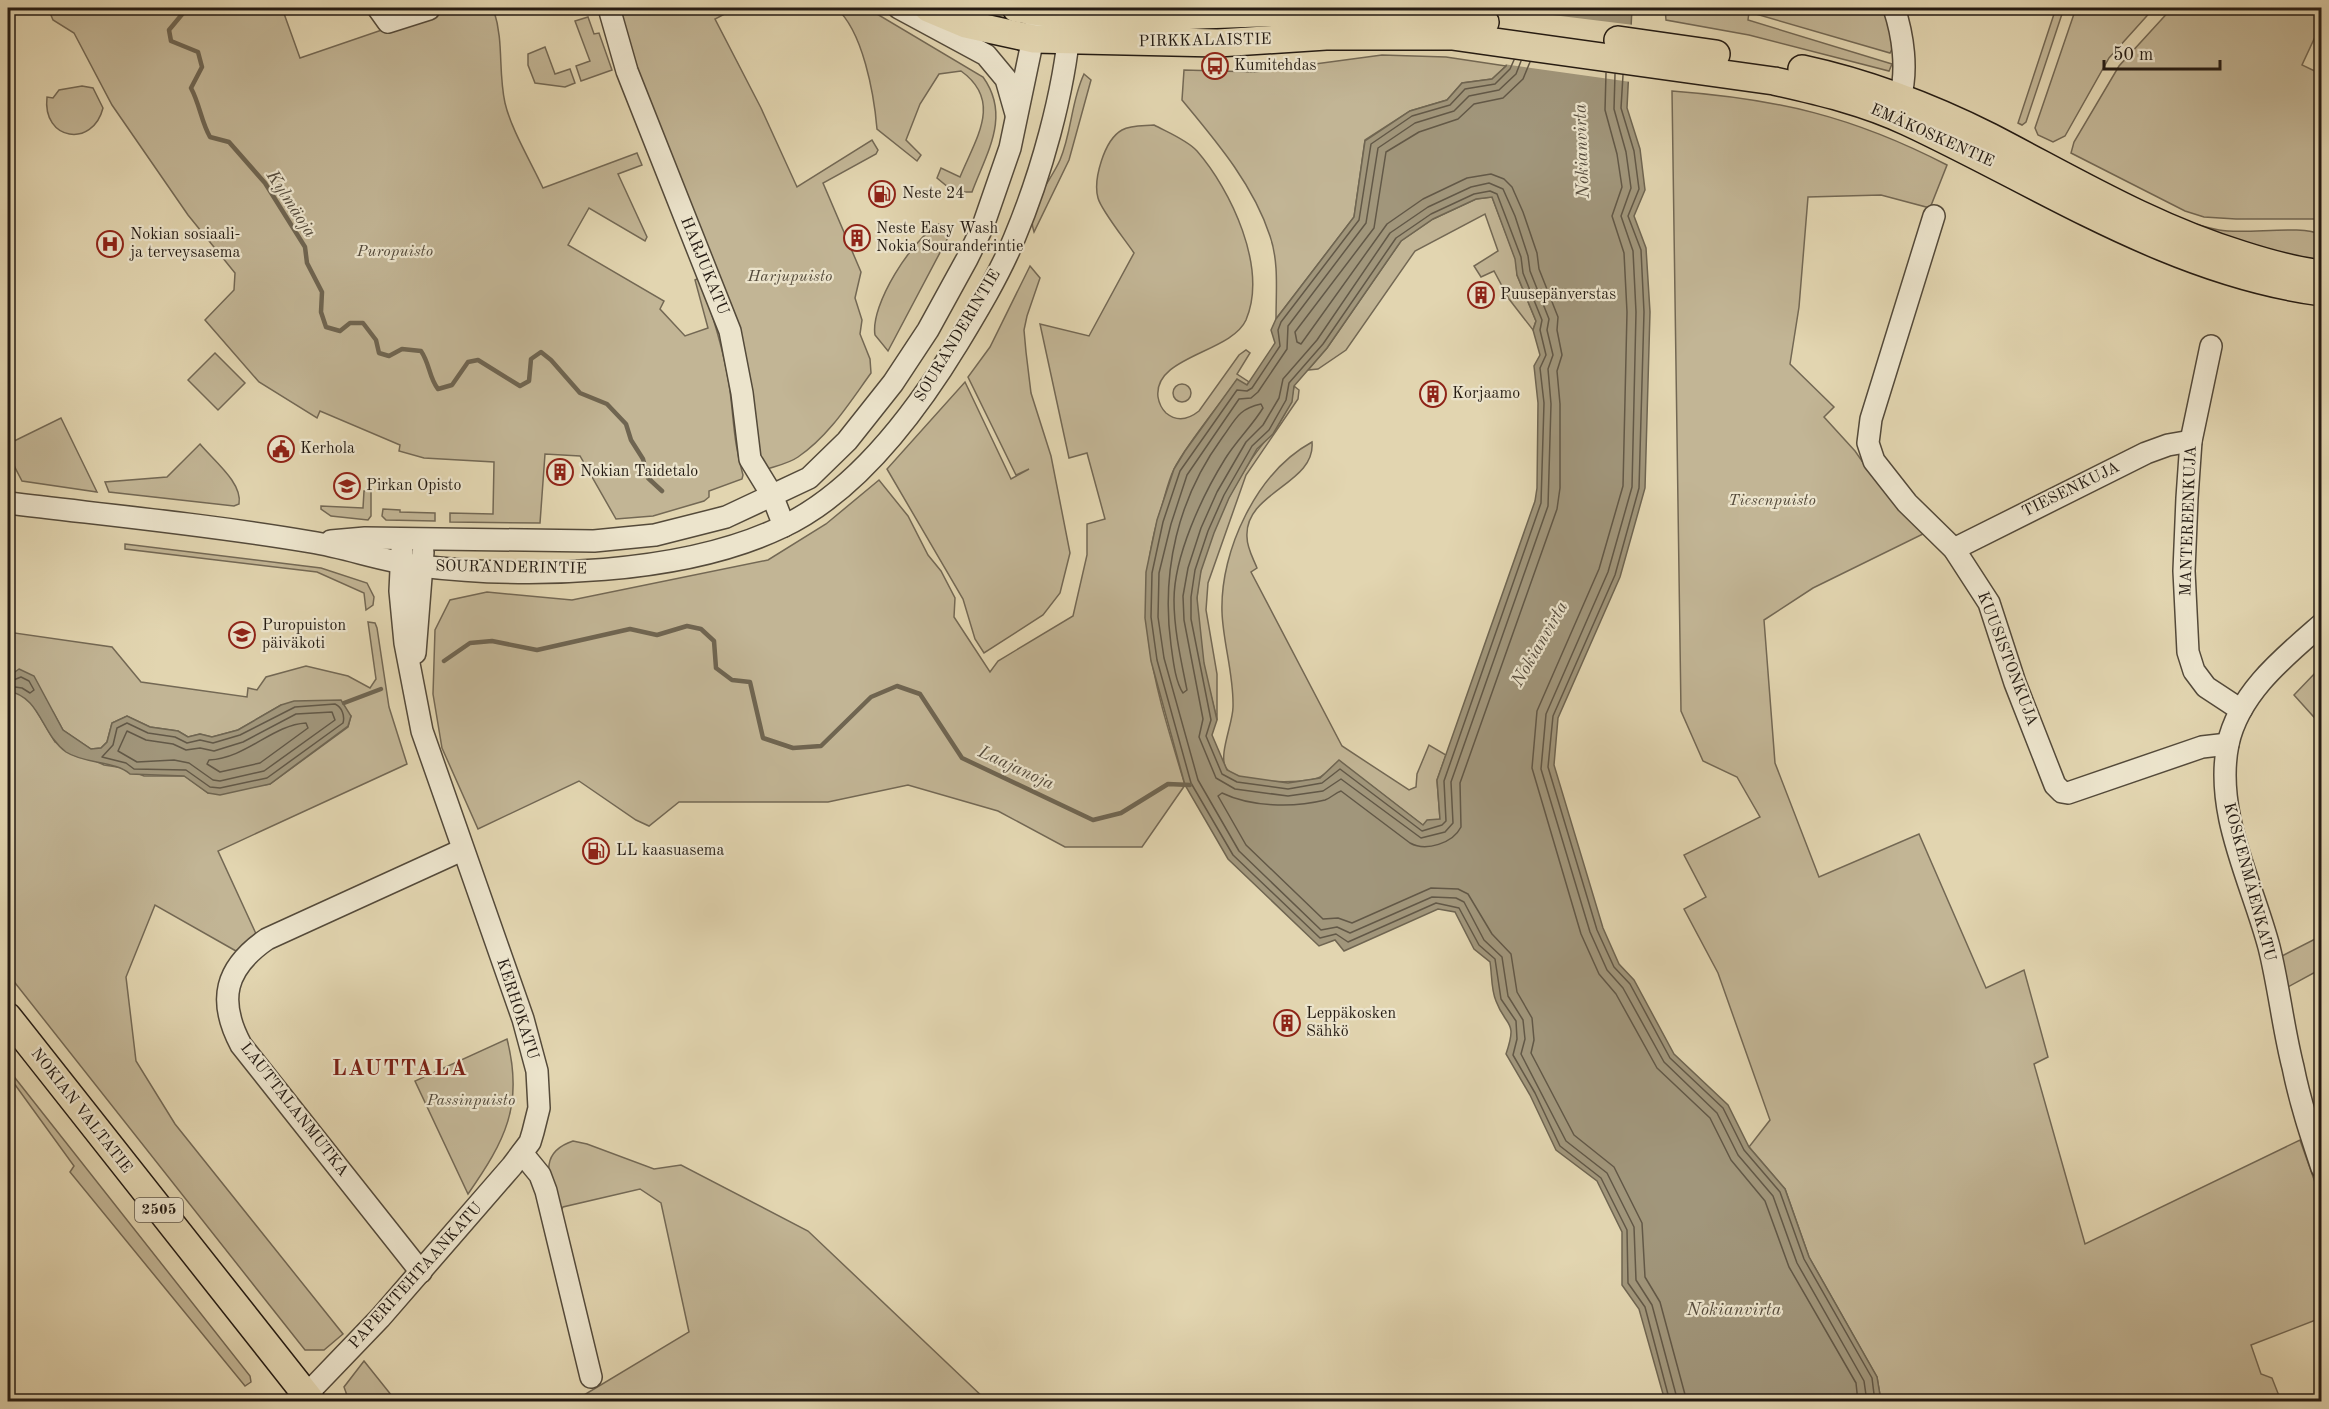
<svg xmlns="http://www.w3.org/2000/svg" width="2329" height="1409" font-family="'Old Standard TT',serif">
<style>
.green{fill:#c2b595;stroke:#736854;stroke-width:1.5}
.water{fill:#a1967b;stroke:#6f6551;stroke-width:1.5;fill-rule:evenodd}
.pier{fill:#e2d5b0}
.lines{fill:none;stroke-linecap:round;stroke-linejoin:round}
.shore{stroke:#625847;stroke-width:1.5}
.stream{stroke:#6f6551;stroke-width:4.5}
.minor-casing{stroke:#544a3a;stroke-width:24}
.major-casing{stroke:#241b13;stroke-width:30}
.minor{stroke:#ece4cc;stroke-width:21}
.major{stroke:#e2d5b0;stroke-width:27}
.labels{text-anchor:middle;dominant-baseline:central;stroke-width:4.5;stroke-linejoin:round;paint-order:stroke}
.shield{fill:#ece4cc;stroke:#60574a;stroke-width:1.5}
.shield-label{font-size:15px;font-weight:bold;fill:#241b13}
.street-label{font-size:16px;fill:#241b13;stroke:#ece4cc}
.poi-label{font-size:16px;fill:#241b13;stroke:#ece4cc;text-anchor:start}
.park-label{font-size:16px;font-style:italic;fill:#53493a;stroke:#ece4cc}
.water-label{font-size:18px;font-style:italic;fill:#564c3d;stroke:#ece4cc}
.district-label{font-size:22px;font-weight:bold;letter-spacing:1.5px;fill:#7a1f14;stroke:#ece4cc}
</style>
<rect width="100%" height="100%" fill="#e2d5b0"/>
<filter id="stains"><feTurbulence type="fractalNoise" baseFrequency=".00333" numOctaves="4"/><feColorMatrix values="0 0 0 0 .2 0 0 0 0 .09 0 0 0 0 .02 0 0 0 .5 -.17"/></filter>
<radialGradient id="worn" r=".72"><stop offset=".6" stop-color="#630" stop-opacity="0"/><stop offset="1" stop-color="#630" stop-opacity=".3"/></radialGradient>
<g class="green">
<path d="M48,8H282L300,58L446,8H503L494,11C504,42 498,71 505,103C511,129 531,162 543,188L637,153L642,165L618,174L647,237L645,241L589,208L568,245L664,301L660,309L685,336L708,328L695,280L699,278C712,312 723,348 729,384C734,417 733,441 743,475L742,479L709,491V497L704,501L653,516L616,519L580,456L545,454L540,523L450,522V513L493,514L494,462L424,458L399,451L400,445L320,411L317,418L259,382L205,320L234,290L235,273L188,215L112,105L74,33L53,20Z"/>
<path d="M618,8H736L715,19L761,108L797,187L872,140L878,150L876,154L823,183L861,272L855,298L862,320L860,334L870,359L871,373C850,402 829,436 798,457C788,464 775,466 764,470L757,459L749,388L654,119Z"/>
<path d="M836,8H867L983,77C1011,116 987,152 972,192H954L937,178L941,168L960,177C976,138 1003,101 961,71L939,74L920,104L906,140L921,155L917,161L877,129C874,94 863,31 836,8Z"/>
<polygon points="1665,8 1883,8 1895,43 1890,53 1749,12 1748,20 1892,64 1889,71 1749,35 1666,20"/>
<polygon points="2056,8 2064,8 2026,122 2022,125 2018,123"/>
<polygon points="2076,8 2154,8 2109,58 2065,136 2053,142 2038,135 2035,128"/>
<polygon points="2172,8 2321,8 2321,24 2302,65 2321,74 2321,215 2315,219 2236,219 2204,217 2185,211 2071,153 2074,142 2119,66"/>
<polygon points="588,17 594,34 599,33 612,70 581,81 576,66 590,61 575,21"/>
<polygon points="545,47 555,74 570,69 575,83 565,87 535,83 528,65 528,54"/>
<path d="M1382,55L1446,57L1506,66L1492,79L1462,83L1447,100L1410,111L1365,140L1354,217L1276,319C1276,291 1279,262 1270,236C1253,184 1216,141 1182,100L1184,70L1255,72Z"/>
<path d="M1084,74L1091,80L1069,160L1034,232C1025,208 1051,181 1060,160C1072,132 1071,101 1084,74Z"/>
<path d="M82,86L93,88L103,108C93,148 42,141 47,97L53,98L59,90Z"/>
<path d="M1672,91C1778,99 1852,116 1947,165L1930,208L1881,195L1808,197L1799,307L1790,364L1834,407L1824,417L1855,451L1871,474L1925,533L1813,588L1764,620L1775,763L1819,877L1919,834L1986,988L2024,970L2048,1057L2034,1064L2085,1244L2300,1140L2321,1199V1318L2251,1345L2261,1374L2272,1378L2281,1401H1881L1877,1377L1809,1257L1785,1189L1749,1147L1770,1120L1718,973L1684,909L1706,897L1684,855L1760,817L1737,777L1703,761L1681,711Z"/>
<path d="M1154,125C1167,132 1187,140 1197,151C1231,190 1268,268 1246,320C1231,353 1153,356 1158,397C1159,403 1162,409 1166,413C1177,422 1189,419 1199,411L1239,355L1246,350L1250,353L1237,374L1249,382L1246,386L1237,380C1219,406 1188,442 1174,469C1168,481 1165,496 1161,509C1128,609 1156,689 1185,785L1142,847H1065L998,811L908,785L828,802H679L649,826L636,820L579,781L478,829L442,748L433,694L435,630L450,600L487,592L572,600L768,560L826,524L879,480L908,516L928,555L941,571L955,598L954,617L990,672L998,661L1073,616L1087,555V524L1105,519L1087,453L1069,458L1040,324L1089,336L1134,253C1126,241 1101,210 1098,198C1093,180 1104,140 1122,130C1131,125 1144,126 1154,125Z"/>
<polygon points="1492,197 1516,260 1517,275 1536,321 1533,330 1509,299 1494,271 1481,277 1474,266 1498,251 1485,214 1415,251 1346,350 1318,369 1308,370 1327,348 1401,241 1433,219 1476,199"/>
<path d="M2131,197C2160,210 2188,224 2219,230C2246,235 2302,224 2321,235V263L2203,236Z"/>
<path d="M939,224L953,228L888,351L875,335C870,305 912,239 939,224Z"/>
<polygon points="1030,266 1040,278 1027,316 1024,330 1026,352 1031,393 1051,456 1070,553 1060,593 1043,615 984,653 975,639 963,599 887,469 965,382 1011,479 1029,469 1016,475 968,377 990,347"/>
<polygon points="215,353 245,383 218,410 188,380"/>
<circle cx="1182" cy="393" r="9"/>
<path d="M1294,386L1299,390L1298,399L1246,475L1208,583L1206,610L1217,674V720C1208,682 1194,639 1197,599C1199,552 1224,502 1249,463C1265,437 1290,419 1294,386Z"/>
<polygon points="61,418 97,492 22,481 8,454 8,444"/>
<path d="M1312,442C1316,484 1244,492 1247,537C1247,548 1253,558 1257,568L1251,572L1342,746L1409,790L1416,787L1417,774L1429,745L1446,755L1437,780L1440,819L1424,826L1339,761C1333,766 1326,775 1318,778C1302,784 1236,784 1226,768C1218,756 1233,723 1233,707C1234,675 1223,643 1222,612C1220,550 1257,472 1312,442Z"/>
<path d="M200,444C213,460 243,483 239,504L234,506L109,492L105,482L167,477Z"/>
<polygon points="364,491 371,491 371,516 368,520 331,516 321,509 321,506 363,508"/>
<polygon points="383,509 400,510 400,512 435,513 435,521 386,520 382,516"/>
<polygon points="125,544 321,568 367,583 374,597 373,605 366,610 364,593 317,572 125,549"/>
<polygon points="368,622 375,623 377,628 389,707 407,764 218,851 257,936 236,951 155,905 126,977 136,1061 175,1124 343,1334 324,1350 305,1350 8,974 8,691 20,693 30,700 55,742 104,765 124,768 144,776 185,776 208,793 270,784 348,727 351,716 281,705 238,730 212,737 200,734 188,737 178,731 150,727 127,716 112,723 107,742 101,748 91,749 63,730 53,712 12,674 8,673 8,632 112,647 141,682 247,697 248,688 257,690 266,677 306,666 348,676 370,688 376,679"/>
<polygon points="2317,671 2321,671 2321,725 2294,695"/>
<polygon points="2321,936 2321,969 2286,988 2280,957"/>
<path d="M507,1039C524,1105 505,1141 468,1194L415,1081Z"/>
<polygon points="8,1069 250,1376 251,1382 245,1386 70,1172 74,1166 8,1075"/>
<path d="M573,1141L587,1144L654,1169L681,1165L808,1231L987,1401H574L689,1332L661,1203L640,1189L563,1207L559,1215C552,1184 534,1154 573,1141Z"/>
<polygon points="364,1361 396,1401 349,1401 344,1387"/>
</g>
<g class="water">
<path d="M1523,8H1632L1627,108L1640,149L1645,190L1634,216L1646,248L1650,312L1645,488L1620,577L1558,718L1554,765L1603,928L1619,964L1634,980L1674,1054L1728,1105L1749,1147L1785,1189L1809,1257L1877,1377L1881,1401H1665L1639,1309L1622,1285V1232L1597,1181L1556,1150L1530,1095L1506,1054C1518,1019 1506,1028 1496,1001C1491,990 1492,974 1490,962L1474,949L1455,912L1438,909L1344,951L1335,940L1319,946L1228,859L1185,785L1151,661L1145,618L1146,572L1157,520L1174,469L1185,451L1237,379L1247,385L1275,343L1271,330L1276,319L1354,217L1365,141L1410,111L1447,100L1462,83L1492,79L1506,66ZM1492,197L1515,259L1517,275L1536,321L1533,330L1540,355L1534,366L1538,403L1537,488L1535,501L1437,780L1440,819L1427,820L1423,825L1339,760L1320,778L1288,783L1239,776L1227,770L1212,735L1217,720L1204,663L1197,598L1201,571L1214,533L1229,498L1257,449L1273,434L1292,402L1294,386L1327,348L1401,241L1433,219L1476,199Z"/>
<path d="M19,669L34,676L63,730L91,749L101,748L107,742L112,723L127,716L150,727L178,731L188,737L200,734L212,737L238,730L281,705L294,701L341,700L351,716L348,726L270,784L220,795L208,793L184,776L130,774C116,761 84,764 66,752C41,734 41,697 8,691V673L12,674Z"/>
</g>
<polygon class="pier" points="1520,11 1634,25 1631,82 1503,64"/>
<g class="lines">
<g class="shore">
<polyline points="1514,60 1510,69 1495,84 1465,89 1450,105 1412,116 1371,144 1359,220 1281,322 1278,330 1280,346 1252,388 1247,391 1237,390 1180,471 1163,522 1152,573 1151,617 1157,660 1191,783 1233,855 1320,938 1336,934 1348,942 1436,903 1459,908 1479,945 1495,959 1501,999 1516,1021 1517,1039 1513,1055 1535,1093 1560,1146 1601,1178 1627,1230 1628,1283 1645,1307 1670,1402"/>
<polyline points="1521,61 1516,74 1499,90 1469,96 1454,111 1415,123 1378,148 1366,223 1288,326 1287,349 1258,392 1251,398 1239,399 1187,475 1171,524 1159,573 1158,617 1164,658 1198,780 1239,851 1321,930 1337,927 1350,933 1432,897 1456,898 1464,902 1484,940 1502,957 1508,996 1523,1020 1525,1039 1521,1054 1566,1141 1607,1173 1634,1227 1636,1280 1652,1305 1678,1402"/>
<path d="M1530,62L1523,79L1503,98L1474,104L1458,119L1419,132L1386,152L1374,228L1295,332L1297,342L1301,344L1387,224L1423,199L1467,178L1491,174L1504,179L1512,187L1523,212L1537,253L1539,269L1558,317L1557,330L1562,355L1557,371L1560,404V488L1557,509L1460,783L1461,827C1453,843 1426,852 1410,843L1341,791C1335,793 1331,798 1325,800C1293,808 1251,807 1222,793L1218,796L1246,845L1323,919L1338,918L1352,923L1431,888L1458,889L1468,894L1492,934L1511,954L1517,992L1532,1018L1534,1040L1531,1053L1574,1135L1614,1167L1642,1223L1645,1277L1660,1302L1687,1402"/>
<polyline points="1606,73 1605,110 1617,154 1622,187 1612,216 1624,253 1627,312 1623,486 1599,569 1537,711 1532,768 1581,934 1599,974 1616,994 1657,1068 1710,1118 1731,1160 1765,1201 1789,1267 1856,1383 1858,1402"/>
<polyline points="1615,74 1614,109 1626,152 1631,188 1621,216 1633,251 1636,312 1632,487 1608,572 1546,714 1541,769 1590,932 1607,970 1623,988 1664,1062 1717,1113 1738,1155 1773,1196 1797,1263 1864,1381 1867,1402"/>
<polyline points="1623,75 1621,108 1634,151 1639,189 1628,216 1641,250 1644,312 1639,488 1615,575 1553,716 1548,767 1597,930 1614,967 1630,984 1670,1058 1723,1108 1744,1150 1780,1192 1804,1259 1872,1378 1875,1402"/>
<polygon points="1489,183 1503,189 1515,216 1528,256 1530,271 1549,319 1547,330 1553,355 1548,369 1551,404 1548,506 1451,782 1453,823 1445,832 1421,838 1341,779 1323,791 1288,796 1235,789 1216,778 1199,737 1203,719 1184,620 1183,596 1188,568 1201,528 1217,492 1246,442 1263,425 1279,398 1283,379 1317,340 1390,233 1428,207 1471,187"/>
<polygon points="1490,191 1497,194 1521,257 1523,273 1542,320 1540,330 1546,355 1540,368 1544,403 1541,503 1444,781 1446,821 1442,825 1422,831 1340,769 1322,783 1288,789 1237,782 1222,774 1206,736 1211,720 1191,619 1191,597 1195,570 1208,531 1224,495 1252,446 1269,430 1286,400 1289,383 1323,344 1396,238 1431,214 1474,194"/>
<path d="M1261,404L1263,408C1252,426 1236,441 1225,459C1202,496 1174,556 1174,600C1174,630 1181,660 1187,690L1183,693C1175,681 1173,659 1171,645C1161,571 1178,498 1222,438C1236,419 1238,409 1261,404Z"/>
<polyline points="8,679 11,681 21,677 29,681 34,690 30,693 22,688 8,686"/>
<path d="M335,704C342,707 345,716 343,723L267,778L220,788L210,787L186,770L134,769L126,763L102,757L113,745L117,728L127,723L148,733L175,737L187,743L200,740L213,743L240,735L295,707Z"/>
<polygon points="332,712 335,720 264,771 220,781 213,780 189,763 174,760 137,762 118,751 127,731 146,740 173,744 186,750 200,748 214,751 243,742 296,714"/>
<path d="M306,723L308,728L260,763L220,772L207,764L209,760C247,758 272,725 306,723Z"/>
</g>
<g class="stream">
<path d="M184,8V12L169,30L171,41L198,52L202,67L191,88C200,105 201,121 210,137L229,142L265,183L305,247L307,263L322,292L321,312L326,327L340,331L350,323H363L376,340L379,353L389,356L402,349L421,351C430,364 429,378 438,389L452,385L468,362L478,360L520,386L529,381L531,359L541,352L551,360L580,393L607,404L626,424L631,440L643,459L648,478L662,491"/>
<polyline points="444,661 470,643 492,641 537,650 630,629 657,635 687,626 701,629 714,641 716,668 732,680 750,682 763,738 793,748 821,746 871,697 897,686 920,694 962,758 1093,820 1121,813 1168,784 1190,785"/>
<polyline points="344,703 381,689"/>
</g>
<defs>
<g id="minor">
<polyline points="378,8 388,22 429,9"/>
<polyline points="609,8 627,71 730,331 742,393 750,459 772,495 784,526"/>
<polyline points="899,8 986,55 1006,79 1016,114"/>
<path d="M1894,8C1903,35 1908,70 1900,98"/>
<polyline points="1934,216 1871,419 1868,443 1874,461 1907,503 1954,549 1989,603 2015,683 2055,785 2062,792 2068,793 2202,747 2228,744"/>
<polyline points="2211,346 2191,441 2187,498 2184,571 2188,652 2194,671 2206,687 2241,710"/>
<path d="M8,503C107,515 212,525 311,542C348,548 382,561 420,566C529,579 682,575 782,527C857,492 916,412 958,343C978,310 999,275 1014,239C1041,175 1064,93 1070,24"/>
<polyline points="331,541 365,538 594,541 655,535 726,517 809,478 847,441 893,383 928,330 967,259 983,226 1010,148 1036,24"/>
<polyline points="1954,549 2146,453 2168,445 2191,441"/>
<path d="M2322,624C2284,657 2239,693 2228,744C2214,813 2252,882 2269,947C2279,987 2283,1028 2293,1067C2300,1102 2311,1135 2322,1168"/>
<polyline points="415,653 423,552"/>
<polyline points="522,1153 540,1175 546,1191 591,1377"/>
<path d="M421,1272L241,1045C217,1000 225,968 267,939L462,850"/>
<polyline points="306,1395 380,1318 512,1166 530,1142 533,1132 539,1108 537,1071 523,1019 422,731 405,643 400,591 402,549"/>
</g>
<g id="major">
<path d="M928,8L966,24L1034,39L1218,43L1326,36H1452L1774,81C1819,91 1866,102 1908,122C2043,185 2171,272 2322,292"/>
<path d="M1016,8C1085,22 1159,16 1230,14C1315,11 1400,10 1485,22"/>
<polyline points="1618,40 1716,54"/>
<path d="M1802,69C1867,83 1930,107 1990,137C2073,180 2151,227 2242,255C2267,263 2295,271 2322,274"/>
<polyline points="8,1017 312,1402"/>
</g>
</defs>
<use href="#minor" class="minor-casing"/>
<use href="#major" class="major-casing"/>
<use href="#minor" class="minor"/>
<use href="#major" class="major"/>
</g>
<defs>
<symbol id="bus-ring" viewBox="-11 -11 22 22"><circle r="9.5" fill="#ece4cc" stroke="#8f2418" stroke-width="1.5"/><path d="M-5-6H5V4H4V6H2V4H-2V6H-4V4H-5ZM-3.5-4V0h7V-4ZM-3.5 1.2v1.5H-2V1.2ZM2 1.2v1.5H3.5V1.2Z" fill="#8f2418"/></symbol>
<symbol id="fuel-ring" viewBox="-11 -11 22 22"><circle r="9.5" fill="#ece4cc" stroke="#8f2418" stroke-width="1.5"/><path d="M-5.5-6h7V0h2V4h1.3V-2.5L3-4.5l.8-.8L6-3V5H2.5V1h-1V6h-7ZM-4.2-4.7v3.2H.2V-4.7Z" fill="#8f2418"/></symbol>
<symbol id="building-ring" viewBox="-11 -11 22 22"><circle r="9.5" fill="#ece4cc" stroke="#8f2418" stroke-width="1.5"/><path d="M-4-6H4V6H1V3H-1V6H-4ZM-2.5-4.3h1.7v1.8h-1.7ZM.8-4.3h1.7v1.8H.8ZM-2.5-1h1.7V.8h-1.7ZM.8-1h1.7V.8H.8Z" fill="#8f2418"/></symbol>
<symbol id="hospital-ring" viewBox="-11 -11 22 22"><circle r="9.5" fill="#ece4cc" stroke="#8f2418" stroke-width="1.5"/><path d="M-5-5h3v3.5h4V-5h3V5h-3V1.5h-4V5h-3Z" fill="#8f2418"/></symbol>
<symbol id="civic-ring" viewBox="-11 -11 22 22"><circle r="9.5" fill="#ece4cc" stroke="#8f2418" stroke-width="1.5"/><path d="M-.6-6.5H3V-4.5H.6V-3L4-1V1h2V6H-6V1h2V-1L-.6-3ZM-1.2 2.5V6h2.4V2.5Z" fill="#8f2418"/></symbol>
<symbol id="school-ring" viewBox="-11 -11 22 22"><circle r="9.5" fill="#ece4cc" stroke="#8f2418" stroke-width="1.5"/><path d="M0-5L7-2L0 1L-7-2ZM-4 1L0 2.5L4 1V4Q0 6-4 4Z" fill="#8f2418"/></symbol>
</defs>
<g fill-rule="evenodd">
<use href="#bus-ring" x="1200" y="51" width="30" height="30"/>
<use href="#fuel-ring" x="867" y="179" width="30" height="30"/>
<use href="#building-ring" x="842" y="223" width="30" height="30"/>
<use href="#hospital-ring" x="95" y="229" width="30" height="30"/>
<use href="#building-ring" x="1466" y="280" width="30" height="30"/>
<use href="#building-ring" x="1418" y="379" width="30" height="30"/>
<use href="#civic-ring" x="266" y="434" width="30" height="30"/>
<use href="#building-ring" x="545" y="457" width="30" height="30"/>
<use href="#school-ring" x="332" y="471" width="30" height="30"/>
<use href="#school-ring" x="227" y="620" width="30" height="30"/>
<use href="#fuel-ring" x="581" y="836" width="30" height="30"/>
<use href="#building-ring" x="1272" y="1008" width="30" height="30"/>
</g>
<g class="labels">
<rect class="shield" x="135" y="1198" width="48" height="24" rx="4.5"/>
<g class="shield-label">
<text x="159" y="1210">2505</text>
</g>
<g class="street-label">
<text transform="translate(1205 41) rotate(-1)">PIRKKALAISTIE</text>
<text transform="translate(1932 136) rotate(24)">EMÄKOSKENTIE</text>
<text transform="translate(704 266) rotate(68)">HARJUKATU</text>
<text transform="translate(958 336) rotate(-59)">SOURANDERINTIE</text>
<text transform="translate(2071 490) rotate(-26)">TIESENKUJA</text>
<text transform="translate(2189 521) rotate(-88)">MANTEREENKUJA</text>
<text transform="translate(511 568) rotate(1)">SOURANDERINTIE</text>
<text transform="translate(2007 659) rotate(69)">KUUSISTONKUJA</text>
<text transform="translate(2249 882) rotate(75)">KOSKENMÄENKATU</text>
<text transform="translate(517 1009) rotate(72)">KERHOKATU</text>
<text transform="translate(294 1110) rotate(52)">LAUTTALANMUTKA</text>
<text transform="translate(81 1111) rotate(52)">NOKIAN VALTATIE</text>
<text transform="translate(416 1276) rotate(-48)">PAPERITEHTAANKATU</text>
</g>
<g class="poi-label">
<text x="1234" y="66">Kumitehdas</text>
<text x="902" y="194">Neste 24</text>
<text x="876" y="229">Neste Easy Wash<tspan x="876" dy="18">Nokia Souranderintie</tspan></text>
<text x="130" y="235">Nokian sosiaali-<tspan x="130" dy="18">ja terveysasema</tspan></text>
<text x="1500" y="295">Puusepänverstas</text>
<text x="1452" y="394">Korjaamo</text>
<text x="300" y="449">Kerhola</text>
<text x="580" y="472">Nokian Taidetalo</text>
<text x="366" y="486">Pirkan Opisto</text>
<text x="262" y="626">Puropuiston<tspan x="262" dy="18">päiväkoti</tspan></text>
<text x="616" y="851">LL kaasuasema</text>
<text x="1306" y="1014">Leppäkosken<tspan x="1306" dy="18">Sähkö</tspan></text>
</g>
<g class="park-label">
<text x="395" y="252">Puropuisto</text>
<text x="790" y="277">Harjupuisto</text>
<text x="1772" y="501">Tiesenpuisto</text>
<text x="471" y="1101">Passinpuisto</text>
</g>
<g class="water-label">
<text transform="translate(1582 151) rotate(-92)">Nokianvirta</text>
<text transform="translate(291 204) rotate(57)">Kylmäoja</text>
<text transform="translate(1540 644) rotate(-60)">Nokianvirta</text>
<text transform="translate(1016 768) rotate(25)">Laajanoja</text>
<text x="1734" y="1310">Nokianvirta</text>
</g>
<g class="district-label">
<text x="400" y="1069">LAUTTALA</text>
</g>
</g>
<rect width="2329" height="1409" fill="none" stroke="#e2d5b0" stroke-width="30"/>
<rect x="9" y="9" width="2311" height="1391" fill="none" stroke="#241b13" stroke-width="3"/>
<rect x="15" y="15" width="2299" height="1379" fill="none" stroke="#241b13" stroke-width="1.5"/>
<path d="M2104 60v9h116v-9" fill="none" stroke="#241b13" stroke-width="3"/>
<text x="2113" y="60" font-size="18" fill="#241b13" stroke="#ece4cc" stroke-width="4.5" paint-order="stroke">50 m</text>
<rect width="100%" height="100%" filter="url(#stains)"/>
<rect width="100%" height="100%" fill="url(#worn)"/>
</svg>
